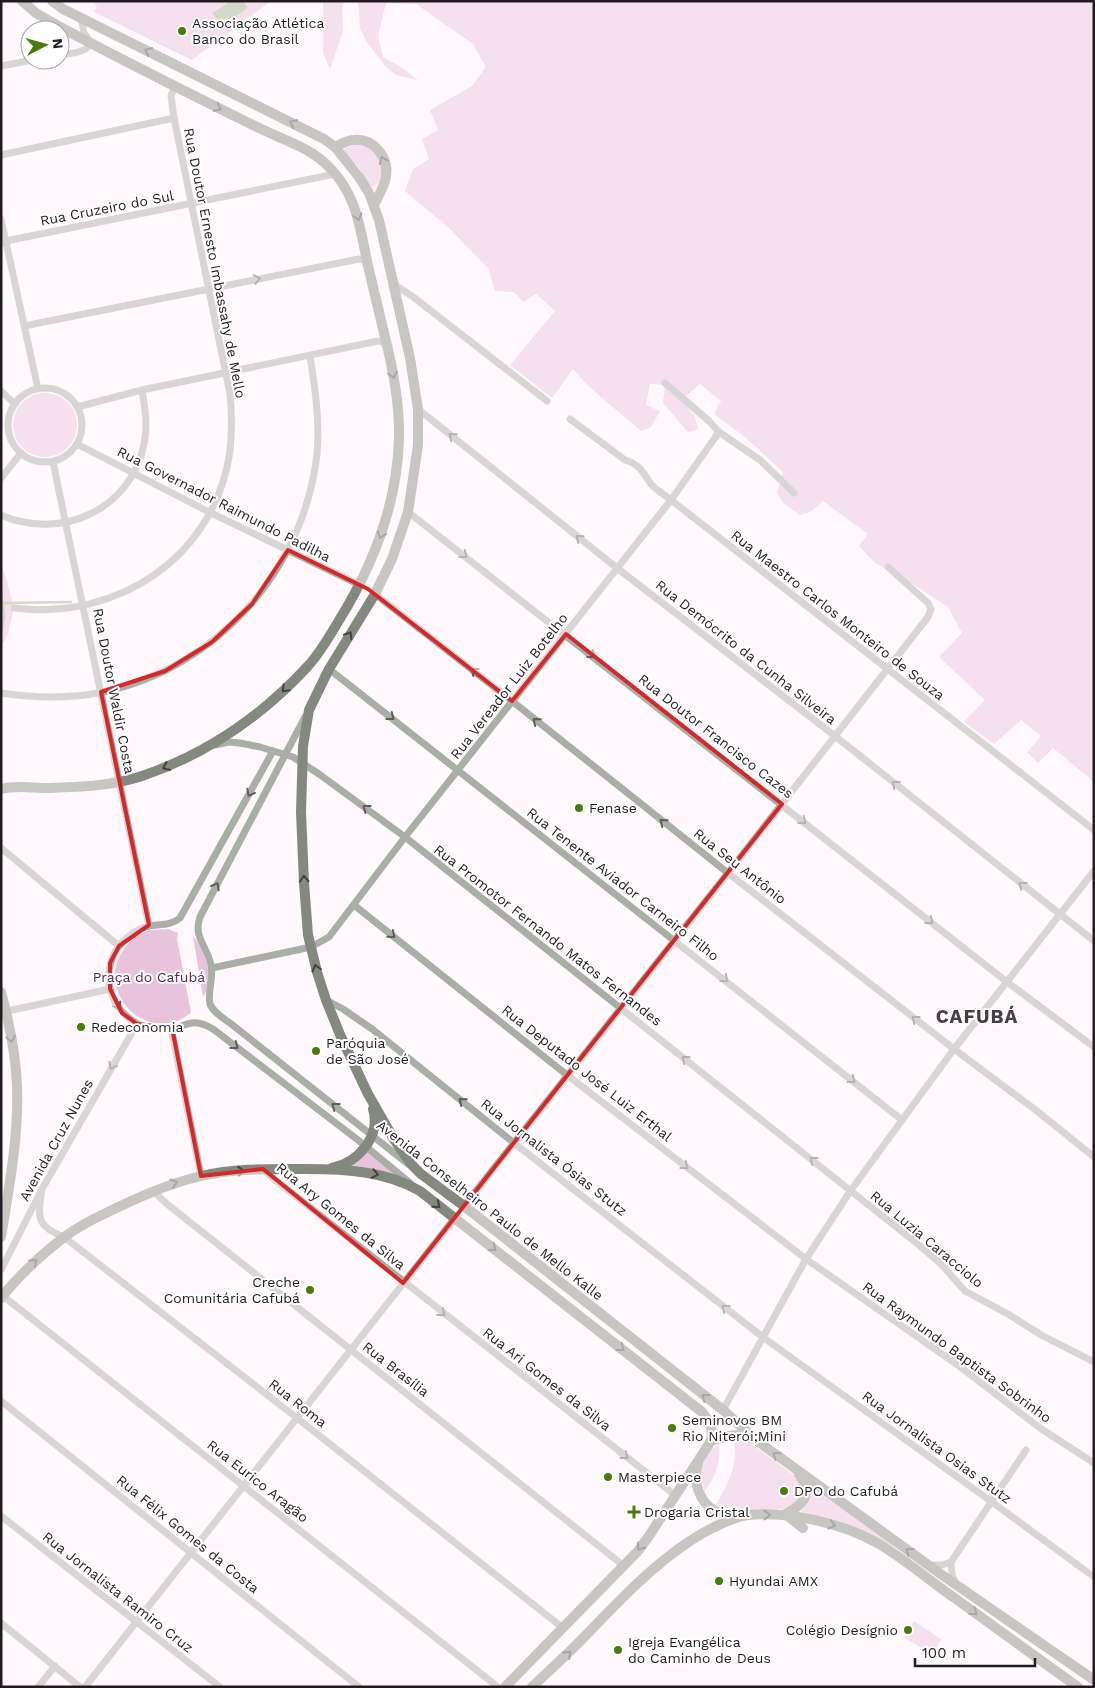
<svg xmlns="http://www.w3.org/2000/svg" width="1095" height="1688" font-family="'Work Sans',sans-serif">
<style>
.green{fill:#e9c3dc}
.water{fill:#9eb38f}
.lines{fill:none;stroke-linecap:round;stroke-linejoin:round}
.stream{stroke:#9eb38f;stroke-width:2.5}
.street{stroke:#a9aea7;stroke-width:7}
.secondary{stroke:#83897f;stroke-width:10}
.oneway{stroke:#444241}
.oneway2{stroke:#5f5e5d}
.marked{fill:none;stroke:#d62828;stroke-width:4;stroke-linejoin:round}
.poi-dot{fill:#497c0d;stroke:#fff;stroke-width:2}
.labels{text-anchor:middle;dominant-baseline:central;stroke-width:4;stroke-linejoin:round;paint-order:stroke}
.poi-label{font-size:14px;fill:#221c20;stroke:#fff;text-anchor:start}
.street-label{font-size:14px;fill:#221c20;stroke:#fff}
.park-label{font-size:14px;fill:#5a2a4e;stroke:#fff}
.district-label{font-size:19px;font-weight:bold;letter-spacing:1px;fill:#4a3d46;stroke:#fff}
</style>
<rect width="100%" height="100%" fill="#fff8fc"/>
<g class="green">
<polygon points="92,1 271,1 192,60 94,12 97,7"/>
<polygon points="323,1 344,1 342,10 343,31 330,69 323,53"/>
<polygon points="358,1 1094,1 1094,782 1053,748 1038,763 1027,752 1041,736 1021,720 994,744 964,722 985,700 939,657 962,633 948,607 902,577 875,563 859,546 868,534 823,501 810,512 800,515 783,503 777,493 783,472 746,438 714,414 721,401 700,384 682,400 695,417 698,429 688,432 663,403 665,385 650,384 646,405 660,411 651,427 641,431 587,385 573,369 552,398 510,365 555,311 536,294 523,302 514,292 495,291 488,268 449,228 405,191 413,169 429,159 422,139 438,130 430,110 472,86 486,67 473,44 416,4 386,3 378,36 383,57 401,67 418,80 396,75 386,67 366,41 360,28"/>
<path d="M355,145C361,145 366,145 371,149C382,157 388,178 373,187L370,186L360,169L344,153V150L346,148Z"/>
<circle cx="45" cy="425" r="32"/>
<polygon points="1,569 5,574 14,608 7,637 3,643 1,649"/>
<path d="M168,929L178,933L177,939L191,1013C187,1015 182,1019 178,1021C135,1036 97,985 124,949C131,939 141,932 152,930C157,929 163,930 168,929Z"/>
<path d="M193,936C206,952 215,979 203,997Z"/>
<polygon points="366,1151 404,1180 345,1168"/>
<path d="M743,1441L751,1444L794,1475C803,1486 804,1500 790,1507C781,1511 741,1511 731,1510C726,1509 721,1507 716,1505C728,1484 738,1466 734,1442Z"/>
<path d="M719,1444C721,1462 715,1477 705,1491C696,1473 702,1454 719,1444Z"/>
<path d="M811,1484L899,1549L858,1529L833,1519L801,1512C809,1504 810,1496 811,1484Z"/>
<polygon points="914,1621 941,1639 933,1654 904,1638"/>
</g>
<polygon class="water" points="231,1 243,1 248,8 223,25 212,13"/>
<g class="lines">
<g class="stream">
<polyline points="1,592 4,616 1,633"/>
<polyline points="4,603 71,602"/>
</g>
<g class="street">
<path d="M60,55C70,53 87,53 91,43L84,33L81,18"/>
<polyline points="1,66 33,60"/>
<polyline points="1,155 174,118"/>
<polyline points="1,219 38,389"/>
<polyline points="1,244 6,241 335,174"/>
<polyline points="395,285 412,296 547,401"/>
<polyline points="24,326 359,259 367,261"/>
<polyline points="665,383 709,421 719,432 760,460 794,493"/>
<circle cx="45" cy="425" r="37"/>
<polyline points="1,391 15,404"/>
<polyline points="77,407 142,390 378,341 386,343"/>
<polyline points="418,409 617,568 835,736 1094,941"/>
<path d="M570,419L625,460C641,465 642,472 651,484C656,490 665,495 671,500L1094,830"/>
<polyline points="77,444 209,512 360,585"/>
<polyline points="53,462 149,926"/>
<polyline points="1,478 21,453"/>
<polyline points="408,512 1007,982 1094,1047"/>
<path d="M1,515C61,541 131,510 144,444C148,426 145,408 142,390"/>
<polyline points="375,594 512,701 728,873 954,1049 1037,1111 1094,1157"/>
<path d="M14,608C118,621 215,557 230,451C232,431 232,413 230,394L174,118L171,96L175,85"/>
<polyline points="329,669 902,1120"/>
<path d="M1,693C35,698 69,699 103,692C217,668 304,570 317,454C320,421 315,388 310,356"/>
<path d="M305,717L200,917C193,938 207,945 211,965C214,977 207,994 210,1004C213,1012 223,1018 230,1023L408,1164"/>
<polyline points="215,745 229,742 240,743 260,747 293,757 319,774 405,837 919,1245 940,1263 965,1291 1008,1314 1043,1336 1094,1362"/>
<path d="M273,751L180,918C171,926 159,924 148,926C138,929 129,935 122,942C112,953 107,969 109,984C113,1010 136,1030 162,1030C186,1029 189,1015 213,1029L358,1140L410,1183"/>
<polyline points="1,848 119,946"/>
<polyline points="354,905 567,1075 806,1259 959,1366 1040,1428 1094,1463"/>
<polyline points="212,968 311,947 329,937 405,837 671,500 719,432"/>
<polyline points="326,1000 343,1009 372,1029 514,1143 764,1338 992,1502 1094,1577"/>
<polyline points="3,1012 110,989"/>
<polyline points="171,1028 201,1176"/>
<polyline points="263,1169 275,1180 675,1495"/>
<path d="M42,1189C38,1216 35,1226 64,1237L297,1418L563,1628"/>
<polyline points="153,1191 167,1204 624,1566"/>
<polyline points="464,1206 728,873 928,617 931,609 928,603 888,567"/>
<polyline points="1,1270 42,1189 137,1024"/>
<polyline points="3,1296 498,1687"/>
<polyline points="1,1401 359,1687"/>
<polyline points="723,1410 806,1259 851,1190 954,1049 1094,871"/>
<polyline points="1,1516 220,1687"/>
<polyline points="951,1562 1026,1450"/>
<polyline points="929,1565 942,1565 951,1562 952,1575 956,1584"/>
<polyline points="1,1623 80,1687"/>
<polyline points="38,1687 55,1666"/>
<polyline points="85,1687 454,1219"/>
</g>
<g class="secondary">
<polyline points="52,1 63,9 324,139 335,147 359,177 369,193 379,220 410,358 418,409 418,445 408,512 392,559 375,594 329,669 309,710 303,746 301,812 304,883 308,935 317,972 326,1000 341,1037 368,1094 395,1141 411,1164 421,1174 464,1206 723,1410 756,1440 942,1575 1094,1680"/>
<path d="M335,147C341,144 347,140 354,140C373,138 389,157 386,176C385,186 378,196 374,205"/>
<path d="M1,789C17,785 33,788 48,788C80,787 112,786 142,776C207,754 262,716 308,666C320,653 329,637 338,622C373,566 397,505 399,439C400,403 393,368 384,333C379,312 374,291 369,270C360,232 359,197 329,167C310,147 281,139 257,127C192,95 126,62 62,28L36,13L22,1"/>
<path d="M1,992C9,1022 16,1054 17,1086C19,1136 9,1187 1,1237"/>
<path d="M332,1168C359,1162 381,1136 373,1109"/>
<path d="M1,1298C19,1275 40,1256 63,1238C76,1228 91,1220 106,1213C137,1198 167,1184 201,1176C235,1168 271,1169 306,1169C345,1169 386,1171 420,1191L702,1412C709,1420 714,1429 711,1441L649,1536L638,1551L505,1687"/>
<path d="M711,1441C725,1436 738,1432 753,1439"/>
<path d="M698,1463C692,1480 699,1502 715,1511C723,1515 734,1515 742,1515"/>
<path d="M784,1515C803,1505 814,1495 799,1474"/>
<polyline points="788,1516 803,1528"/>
<path d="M532,1687C551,1669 571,1651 589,1632C620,1600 652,1566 690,1541C703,1532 732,1517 748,1515C789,1511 843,1523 879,1544C906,1560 930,1581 956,1599C996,1628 1037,1658 1078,1687"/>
</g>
</g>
<defs><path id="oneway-chevron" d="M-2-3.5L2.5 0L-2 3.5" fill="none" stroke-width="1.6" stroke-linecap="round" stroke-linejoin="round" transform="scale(1.25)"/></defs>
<g class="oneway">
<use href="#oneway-chevron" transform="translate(148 51) rotate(-154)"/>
<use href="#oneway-chevron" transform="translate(218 108) rotate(27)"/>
<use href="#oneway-chevron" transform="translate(293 123) rotate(-154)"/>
<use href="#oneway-chevron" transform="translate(383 160) rotate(-113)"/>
<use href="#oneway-chevron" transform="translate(358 217) rotate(72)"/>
<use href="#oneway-chevron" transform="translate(393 375) rotate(79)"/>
<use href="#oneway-chevron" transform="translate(381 535) rotate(109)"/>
<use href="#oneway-chevron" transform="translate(349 635) rotate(-58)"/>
<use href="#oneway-chevron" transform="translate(285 689) rotate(135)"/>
<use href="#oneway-chevron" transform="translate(166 767) rotate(157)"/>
<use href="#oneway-chevron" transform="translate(304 879) rotate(-93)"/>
<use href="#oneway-chevron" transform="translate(316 968) rotate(-105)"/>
<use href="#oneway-chevron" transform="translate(11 1039) rotate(80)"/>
<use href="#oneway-chevron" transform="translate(241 1171) rotate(-5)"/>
<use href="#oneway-chevron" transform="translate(375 1174) rotate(11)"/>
<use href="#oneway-chevron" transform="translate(174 1183) rotate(-17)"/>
<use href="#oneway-chevron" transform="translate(437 1205) rotate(39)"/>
<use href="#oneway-chevron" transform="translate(493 1248) rotate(38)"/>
<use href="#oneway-chevron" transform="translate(34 1262) rotate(-42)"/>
<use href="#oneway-chevron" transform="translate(621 1348) rotate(38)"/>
<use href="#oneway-chevron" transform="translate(705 1397) rotate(-143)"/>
<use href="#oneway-chevron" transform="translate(776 1455) rotate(-144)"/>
<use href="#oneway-chevron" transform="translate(767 1515)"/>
<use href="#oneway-chevron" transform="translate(832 1525) rotate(16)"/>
<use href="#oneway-chevron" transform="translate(640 1547) rotate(129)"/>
<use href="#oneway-chevron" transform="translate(909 1551) rotate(-144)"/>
<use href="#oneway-chevron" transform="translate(974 1612) rotate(36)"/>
<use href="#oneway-chevron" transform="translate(568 1654) rotate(-44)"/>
</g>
<g class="oneway2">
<use href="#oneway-chevron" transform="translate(257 279) rotate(-11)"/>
<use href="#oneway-chevron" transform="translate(452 436) rotate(-141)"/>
<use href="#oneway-chevron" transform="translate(579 538) rotate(-141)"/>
<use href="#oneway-chevron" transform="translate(464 555) rotate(38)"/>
<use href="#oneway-chevron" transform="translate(592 655) rotate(38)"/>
<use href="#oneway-chevron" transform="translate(474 671) rotate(-142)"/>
<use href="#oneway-chevron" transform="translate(391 717) rotate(38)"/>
<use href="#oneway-chevron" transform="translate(536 721) rotate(-141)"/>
<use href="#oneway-chevron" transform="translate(895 784) rotate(-142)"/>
<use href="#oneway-chevron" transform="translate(250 793) rotate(119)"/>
<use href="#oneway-chevron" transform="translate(366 808) rotate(-143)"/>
<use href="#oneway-chevron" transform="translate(803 821) rotate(38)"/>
<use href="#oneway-chevron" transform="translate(663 822) rotate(-141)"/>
<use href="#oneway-chevron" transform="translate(1022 885) rotate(-142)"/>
<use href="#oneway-chevron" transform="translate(216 886) rotate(-62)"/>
<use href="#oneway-chevron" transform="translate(930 921) rotate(38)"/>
<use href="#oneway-chevron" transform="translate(392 935) rotate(39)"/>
<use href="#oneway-chevron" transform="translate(725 979) rotate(38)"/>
<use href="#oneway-chevron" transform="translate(118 1006) rotate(56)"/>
<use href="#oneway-chevron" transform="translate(915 1019) rotate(-142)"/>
<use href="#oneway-chevron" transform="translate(235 1046) rotate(38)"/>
<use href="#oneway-chevron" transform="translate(685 1059) rotate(-142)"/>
<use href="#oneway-chevron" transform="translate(112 1066) rotate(120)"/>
<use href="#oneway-chevron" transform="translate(852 1080) rotate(38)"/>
<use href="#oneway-chevron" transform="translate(462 1101) rotate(-141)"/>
<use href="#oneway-chevron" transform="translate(335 1106) rotate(-142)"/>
<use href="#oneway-chevron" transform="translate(813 1160) rotate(-142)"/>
<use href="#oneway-chevron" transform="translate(685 1166) rotate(38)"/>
<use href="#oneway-chevron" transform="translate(725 1308) rotate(-142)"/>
<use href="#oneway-chevron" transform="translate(442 1313) rotate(38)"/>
<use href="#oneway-chevron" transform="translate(625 1456) rotate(38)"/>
</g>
<path d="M0 0H1095V1688H0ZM288,550L368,589L512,701L566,634L782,804L403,1283L263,1169L201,1176L172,1028L137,1024L122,1013L110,989V963L119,946L149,925L101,692L165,671L212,642L252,604Z" fill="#fff8fc" fill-opacity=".55" fill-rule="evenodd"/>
<path class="marked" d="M288,550L368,589L512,701L566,634L782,804L403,1283L263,1169L201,1176L172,1028L137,1024L122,1013L110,989V963L119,946L149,925L101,692L165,671L212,642L252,604Z"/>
<g class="poi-dot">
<circle cx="182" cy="31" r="5"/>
<circle cx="579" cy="808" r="5"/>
<circle cx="81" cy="1027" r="5"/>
<circle cx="316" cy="1051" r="5"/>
<circle cx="310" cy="1290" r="5"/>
<circle cx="672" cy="1428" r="5"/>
<circle cx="608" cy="1477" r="5"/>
<circle cx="784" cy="1491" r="5"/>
<path d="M631.5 1504.5h5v5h5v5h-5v5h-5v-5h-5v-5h5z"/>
<circle cx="719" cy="1581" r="5"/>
<circle cx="908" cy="1630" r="5"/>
<circle cx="618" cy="1650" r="5"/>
</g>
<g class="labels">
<g class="poi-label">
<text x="192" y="23">Associação Atlética<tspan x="192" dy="16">Banco do Brasil</tspan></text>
<text x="589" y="808">Fenase</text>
<text x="91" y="1027">Redeconomia</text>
<text x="326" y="1043">Paróquia<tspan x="326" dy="16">de São José</tspan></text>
<text x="300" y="1282" text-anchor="end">Creche<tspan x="300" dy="16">Comunitária Cafubá</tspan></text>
<text x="682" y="1420">Seminovos BM<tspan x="682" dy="16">Rio Niterói;Mini</tspan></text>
<text x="618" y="1477">Masterpiece</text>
<text x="794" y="1491">DPO do Cafubá</text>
<text x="644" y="1512">Drogaria Cristal</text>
<text x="729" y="1581">Hyundai AMX</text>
<text x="898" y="1630" text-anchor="end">Colégio Desígnio</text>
<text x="628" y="1642">Igreja Evangélica<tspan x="628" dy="16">do Caminho de Deus</tspan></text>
</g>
<g class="street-label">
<text transform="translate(107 208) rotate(-11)">Rua Cruzeiro do Sul</text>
<text transform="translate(215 263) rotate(79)">Rua Doutor Ernesto Imbassahy de Mello</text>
<text transform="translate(224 504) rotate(27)">Rua Governador Raimundo Padilha</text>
<text transform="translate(838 615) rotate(38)">Rua Maestro Carlos Monteiro de Souza</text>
<text transform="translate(746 652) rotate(38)">Rua Demócrito da Cunha Silveira</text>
<text transform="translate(509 686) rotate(-52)">Rua Vereador Luiz Botelho</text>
<text transform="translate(114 691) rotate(79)">Rua Doutor Waldir Costa</text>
<text transform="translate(716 736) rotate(38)">Rua Doutor Francisco Cazes</text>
<text transform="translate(740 866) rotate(38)">Rua Seu Antônio</text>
<text transform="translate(623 884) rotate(38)">Rua Tenente Aviador Carneiro Filho</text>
<text transform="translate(548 935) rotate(38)">Rua Promotor Fernando Matos Fernandes</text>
<text transform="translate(587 1073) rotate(38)">Rua Deputado José Luiz Erthal</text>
<text transform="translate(56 1140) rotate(-61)">Avenida Cruz Nunes</text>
<text transform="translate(554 1157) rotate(38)">Rua Jornalista Ósias Stutz</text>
<text transform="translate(490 1210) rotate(38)">Avenida Conselheiro Paulo de Mello Kalle</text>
<text transform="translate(341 1216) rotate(39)">Rua Ary Gomes da Silva</text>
<text transform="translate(927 1239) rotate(40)">Rua Luzia Caracciolo</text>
<text transform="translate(957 1352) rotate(36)">Rua Raymundo Baptista Sobrinho</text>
<text transform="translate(396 1369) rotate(38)">Rua Brasília</text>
<text transform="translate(547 1379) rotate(38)">Rua Ari Gomes da Silva</text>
<text transform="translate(298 1403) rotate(38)">Rua Roma</text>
<text transform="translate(937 1447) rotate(36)">Rua Jornalista Osias Stutz</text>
<text transform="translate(258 1481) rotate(38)">Rua Eurico Aragão</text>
<text transform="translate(188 1534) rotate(39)">Rua Félix Gomes da Costa</text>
<text transform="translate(118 1592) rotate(38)">Rua Jornalista Ramiro Cruz</text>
</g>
<g class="park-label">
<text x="149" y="977">Praça do Cafubá</text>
</g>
<g class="district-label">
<text x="977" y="1016">CAFUBÁ</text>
</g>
</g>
<rect width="1095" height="1688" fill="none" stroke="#221c20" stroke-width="5"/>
<g transform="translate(45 45) rotate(84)"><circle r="24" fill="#ffffff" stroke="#a7a4a6"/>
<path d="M0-4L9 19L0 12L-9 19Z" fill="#497c0d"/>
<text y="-8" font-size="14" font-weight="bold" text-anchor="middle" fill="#221c20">N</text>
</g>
<path d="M915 1658v8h120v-8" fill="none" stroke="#221c20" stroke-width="2.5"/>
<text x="922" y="1658" font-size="15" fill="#221c20" stroke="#ffffff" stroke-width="4" paint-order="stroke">100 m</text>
</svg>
